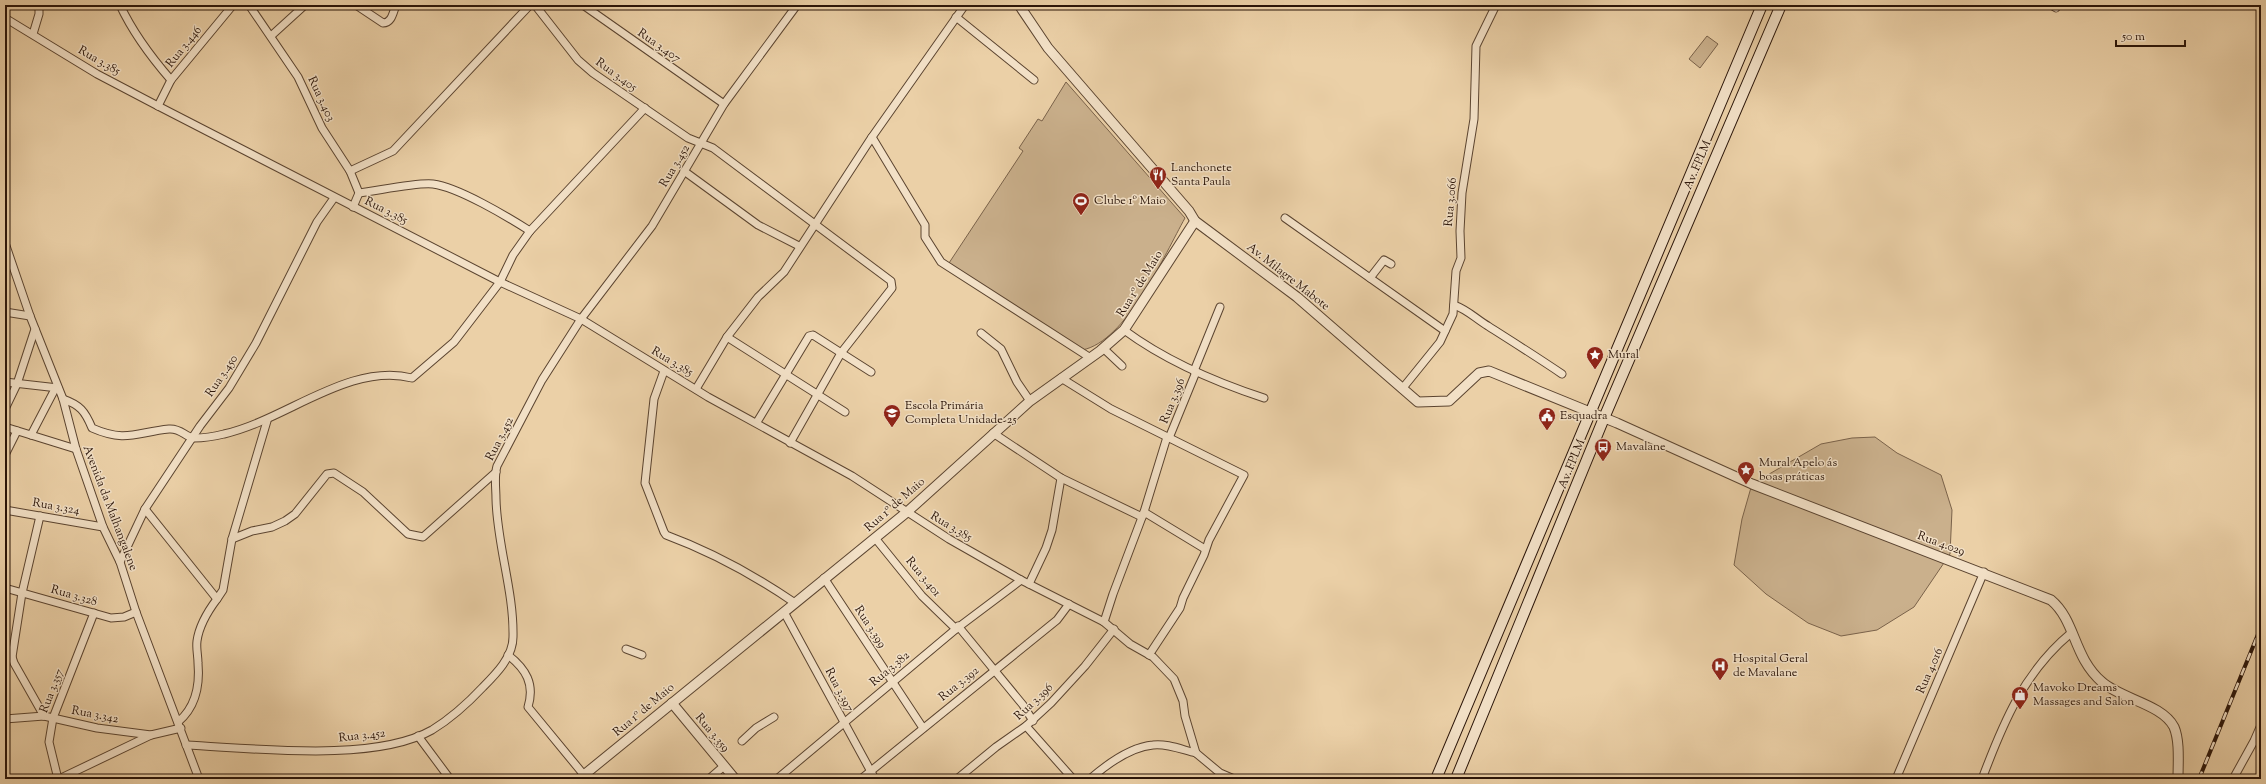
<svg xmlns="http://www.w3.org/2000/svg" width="2266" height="784" font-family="'Sorts Mill Goudy',serif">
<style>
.green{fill:#cab08c;stroke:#7a624a}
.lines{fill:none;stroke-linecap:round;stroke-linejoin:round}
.minor-casing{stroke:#5b4430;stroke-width:9}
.tertiary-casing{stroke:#5b4430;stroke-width:11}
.secondary-casing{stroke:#2b1509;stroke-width:12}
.minor{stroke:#f2e0c6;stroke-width:7}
.tertiary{stroke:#f2e0c6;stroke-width:9}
.secondary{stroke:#f2e0c6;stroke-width:10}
.rail-casing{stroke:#2b1509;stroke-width:4}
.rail{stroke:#f2e0c6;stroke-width:2.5;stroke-dasharray:8;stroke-linecap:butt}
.labels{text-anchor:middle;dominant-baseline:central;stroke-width:3;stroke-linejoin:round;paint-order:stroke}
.street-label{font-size:12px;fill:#2b1509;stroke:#f2e0c6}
.poi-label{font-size:12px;fill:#2b1509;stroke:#f2e0c6;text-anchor:start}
</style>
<rect width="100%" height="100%" fill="#ebd0a7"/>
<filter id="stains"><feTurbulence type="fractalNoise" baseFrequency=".005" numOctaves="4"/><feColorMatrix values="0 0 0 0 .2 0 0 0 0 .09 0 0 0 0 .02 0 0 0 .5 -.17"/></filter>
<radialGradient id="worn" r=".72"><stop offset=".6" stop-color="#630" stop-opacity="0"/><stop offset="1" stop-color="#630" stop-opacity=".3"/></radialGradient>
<g class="green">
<polygon points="1707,36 1718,44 1700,68 1689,59"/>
<path d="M1066,82L1185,218C1165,254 1126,342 1082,350L949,263L1023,151L1019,148L1038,119L1042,121Z"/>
<polygon points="1875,437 1897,453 1941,475 1952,510 1950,554 1914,607 1877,630 1841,636 1808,623 1766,594 1734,565 1742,519 1752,484 1821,444 1852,438"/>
</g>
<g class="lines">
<defs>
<g id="minor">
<path d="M120,5C133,33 151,57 171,80"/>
<polyline points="249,5 298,77 322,128 350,171 359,193 353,207"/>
<path d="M356,5L383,23C392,23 393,12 396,5"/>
<polyline points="535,5 578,60 593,73 688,138 713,148 891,281 892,288 841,353 790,443"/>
<polyline points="583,5 724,104"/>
<polyline points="2051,5 2056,8"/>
<polyline points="956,17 1034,80"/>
<polyline points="5,18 97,74 158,106 500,282 581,319 708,397 852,476 949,539 1021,580 1104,622 1130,644 1153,657 1174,679 1183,701 1185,716 1196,753 1220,773 1234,779"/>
<polyline points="33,34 39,14 39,5"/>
<polyline points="271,36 305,5"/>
<polyline points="158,106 171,80 233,5"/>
<polyline points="872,137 925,225 925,237 941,262 1089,357"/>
<polyline points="350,171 393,151 530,5"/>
<polyline points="684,171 758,225 799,246"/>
<path d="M359,193C377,191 417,182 433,184C458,187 508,217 530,231"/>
<polyline points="1285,218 1445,331"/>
<polyline points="5,243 30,316 63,399 76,449 103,527 120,562 136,612 199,779"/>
<polyline points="1370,278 1384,260 1391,264"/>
<path d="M1454,305C1468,310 1476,319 1488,326C1513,342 1537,357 1562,374"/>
<polyline points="5,312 30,316"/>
<path d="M1124,330C1166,361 1215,382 1264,398"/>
<polyline points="981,333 1001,349 1017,382 1030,401"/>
<polyline points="727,337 845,412"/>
<polyline points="1103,348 1122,366"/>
<path d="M664,371L654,399L645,483L664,532L666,535C712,552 754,575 795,603"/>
<polyline points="1194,371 1220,307"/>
<polyline points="1061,378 1111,409 1244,475 1209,540 1204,555 1183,598 1180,608 1149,655"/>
<polyline points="5,382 58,388"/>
<polyline points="696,389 727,337 758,297 784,272 872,137 965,5"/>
<polyline points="1402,389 1440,342 1453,314 1456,271 1461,258 1460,231 1462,193 1474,119 1476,46 1496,5"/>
<path d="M63,399C80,405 85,411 92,428C126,443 137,432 169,429C181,428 185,437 194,438C203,438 216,436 224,434C286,420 349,362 412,378L454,342L500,282L513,255L530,231L645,108"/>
<polyline points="5,409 17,384 35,329"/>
<polyline points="757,422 809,336 813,335 871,372"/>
<polyline points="5,427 76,449"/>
<polyline points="993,433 1061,478 1142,517"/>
<polyline points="31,435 55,389"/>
<polyline points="1169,438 1196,372"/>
<polyline points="5,455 17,431"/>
<polyline points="145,509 217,599 223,590 232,539 267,421"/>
<polyline points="5,510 103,527"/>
<polyline points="1144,512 1205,549"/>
<polyline points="875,538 922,596 956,629"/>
<polyline points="232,539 252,531 272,527 285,521 295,514 327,474 334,473 363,492 408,534 423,537 496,472"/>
<polyline points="120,562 145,509 200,426 229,388 256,343 317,222 334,198"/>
<polyline points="824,578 923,728"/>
<polyline points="1029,584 1046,548 1052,530 1061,478"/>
<polyline points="5,588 111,618 124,617 136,612"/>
<polyline points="784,612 875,779"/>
<polyline points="1104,622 1113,594 1144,512 1167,437"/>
<polyline points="958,626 1023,705 1033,721"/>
<polyline points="626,649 642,655"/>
<polyline points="5,655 12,657 14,663 44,716"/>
<path d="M508,655C526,669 535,684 528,707L584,775"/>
<polyline points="12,657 22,593 40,516"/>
<polyline points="5,719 44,716 97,728 151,735 181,728"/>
<path d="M178,722C196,707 200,686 198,663C198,656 196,648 197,641C199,626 208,611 217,599"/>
<polyline points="1026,726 1073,779"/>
<polyline points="418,736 450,779"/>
<polyline points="742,741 756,728 774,717"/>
<path d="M186,745C253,748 374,763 432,730C450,719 468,703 483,687C496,674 513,657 513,637C514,591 497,545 496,499C496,488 494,476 497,466L542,380L581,319L652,226L724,104L797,5"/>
<polyline points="58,779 49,742 53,718 94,613"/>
<polyline points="59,779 151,735"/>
<polyline points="709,779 724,766"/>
<polyline points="777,779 956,629 1021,580"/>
<polyline points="861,779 1057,620 1069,604"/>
<polyline points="957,779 996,747 1026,726 1051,703 1085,666 1114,629"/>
<path d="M1090,779C1106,765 1131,747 1153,745C1166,743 1183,750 1196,753"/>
<polyline points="1896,779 1984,572"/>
<path d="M1982,779C2003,723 2024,672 2071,633"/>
<polyline points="2233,779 2254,741 2261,725"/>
</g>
<g id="tertiary">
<path d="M1019,5L1048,48L1189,211L1195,221L1297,297L1418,402L1449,401L1479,373L1489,371L1617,423L1752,484L2051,600C2076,621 2073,657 2102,682C2121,699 2162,704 2174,727C2180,741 2178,763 2178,779"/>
<polyline points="672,703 735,779"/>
<polyline points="579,779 907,512 1030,401 1100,351 1124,330 1195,221"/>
</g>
<g id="secondary">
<polyline points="1436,779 1762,5"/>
<polyline points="1456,779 1604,418 1781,5"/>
</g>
</defs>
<use href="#minor" class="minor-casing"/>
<use href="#tertiary" class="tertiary-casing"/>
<use href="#secondary" class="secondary-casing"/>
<use href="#minor" class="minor"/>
<use href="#tertiary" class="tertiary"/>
<use href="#secondary" class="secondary"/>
<defs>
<polyline id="rail" points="2199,779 2261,627"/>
</defs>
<use href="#rail" class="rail-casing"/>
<use href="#rail" class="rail"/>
</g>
<defs>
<symbol id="restaurant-pin" viewBox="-11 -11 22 30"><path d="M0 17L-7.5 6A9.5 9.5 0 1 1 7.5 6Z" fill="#8f2418" stroke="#f2e0c6"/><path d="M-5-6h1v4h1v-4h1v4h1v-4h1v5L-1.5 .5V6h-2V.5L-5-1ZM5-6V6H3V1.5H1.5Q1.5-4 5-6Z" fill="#fff"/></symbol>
<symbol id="stadium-pin" viewBox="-11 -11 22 30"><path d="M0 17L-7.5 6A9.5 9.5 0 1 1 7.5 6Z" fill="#8f2418" stroke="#f2e0c6"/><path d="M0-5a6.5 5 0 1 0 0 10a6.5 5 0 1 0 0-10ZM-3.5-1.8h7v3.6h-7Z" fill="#fff"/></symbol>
<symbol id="sight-pin" viewBox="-11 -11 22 30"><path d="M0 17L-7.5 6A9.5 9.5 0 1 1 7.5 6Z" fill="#8f2418" stroke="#f2e0c6"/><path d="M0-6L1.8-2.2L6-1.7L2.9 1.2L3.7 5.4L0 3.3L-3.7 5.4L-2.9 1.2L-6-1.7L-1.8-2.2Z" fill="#fff"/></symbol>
<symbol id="school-pin" viewBox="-11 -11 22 30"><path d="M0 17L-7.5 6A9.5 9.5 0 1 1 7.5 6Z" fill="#8f2418" stroke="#f2e0c6"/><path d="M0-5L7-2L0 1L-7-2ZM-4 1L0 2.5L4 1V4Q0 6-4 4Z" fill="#fff"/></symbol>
<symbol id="civic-pin" viewBox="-11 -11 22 30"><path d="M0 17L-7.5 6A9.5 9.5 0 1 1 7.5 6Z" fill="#8f2418" stroke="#f2e0c6"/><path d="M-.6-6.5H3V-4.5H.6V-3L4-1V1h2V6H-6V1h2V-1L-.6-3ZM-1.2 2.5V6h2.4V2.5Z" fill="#fff"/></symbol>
<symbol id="bus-pin" viewBox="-11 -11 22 30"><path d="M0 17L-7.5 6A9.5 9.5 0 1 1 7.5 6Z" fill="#8f2418" stroke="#f2e0c6"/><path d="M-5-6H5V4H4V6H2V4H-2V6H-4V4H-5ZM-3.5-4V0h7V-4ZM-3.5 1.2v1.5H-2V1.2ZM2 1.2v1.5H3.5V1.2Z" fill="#fff"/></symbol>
<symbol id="hospital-pin" viewBox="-11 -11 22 30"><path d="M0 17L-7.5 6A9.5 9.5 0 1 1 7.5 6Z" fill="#8f2418" stroke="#f2e0c6"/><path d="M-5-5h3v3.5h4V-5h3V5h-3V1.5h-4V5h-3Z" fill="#fff"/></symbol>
<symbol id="shop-pin" viewBox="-11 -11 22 30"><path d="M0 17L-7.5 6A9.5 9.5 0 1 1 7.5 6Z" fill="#8f2418" stroke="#f2e0c6"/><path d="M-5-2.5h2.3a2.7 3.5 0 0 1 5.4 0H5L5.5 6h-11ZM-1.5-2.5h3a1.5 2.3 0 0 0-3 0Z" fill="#fff"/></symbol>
</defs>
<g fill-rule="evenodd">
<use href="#restaurant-pin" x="1148" y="165" width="20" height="27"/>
<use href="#stadium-pin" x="1071" y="191" width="20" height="27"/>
<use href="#sight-pin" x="1585" y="345" width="20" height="27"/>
<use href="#school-pin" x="882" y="403" width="20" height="27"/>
<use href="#civic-pin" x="1537" y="406" width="20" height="27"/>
<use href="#bus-pin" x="1593" y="437" width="20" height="27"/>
<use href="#sight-pin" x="1736" y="460" width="20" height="27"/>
<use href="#hospital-pin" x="1710" y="656" width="20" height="27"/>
<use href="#shop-pin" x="2010" y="685" width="20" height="27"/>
</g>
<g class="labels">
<g class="street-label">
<text transform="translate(659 46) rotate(35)">Rua 3.407</text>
<text transform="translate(184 47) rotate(-51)">Rua 3.446</text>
<text transform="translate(99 61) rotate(30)">Rua 3.385</text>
<text transform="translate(616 75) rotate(36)">Rua 3.405</text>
<text transform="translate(321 99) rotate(65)">Rua 3.403</text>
<text transform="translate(1698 165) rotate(-67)">Av. FPLM</text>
<text transform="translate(675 166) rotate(-59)">Rua 3.452</text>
<text transform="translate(1451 202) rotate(-85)">Rua 3.066</text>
<text transform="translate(386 211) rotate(27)">Rua 3.385</text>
<text transform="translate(1288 277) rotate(38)">Av. Milagre Mabote</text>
<text transform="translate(1140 284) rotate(-58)">Rua 1º de Maio</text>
<text transform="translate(672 362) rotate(31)">Rua 3.385</text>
<text transform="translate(222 376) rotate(-56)">Rua 3.450</text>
<text transform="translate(1173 401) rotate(-68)">Rua 3.396</text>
<text transform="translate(500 439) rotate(-63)">Rua 3.452</text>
<text transform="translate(1572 464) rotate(-68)">Av. FPLM</text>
<text transform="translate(895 505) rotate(-41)">Rua 1º de Maio</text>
<text transform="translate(56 507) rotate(10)">Rua 3.324</text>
<text transform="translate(110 508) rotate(69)">Avenida da Malhangalene</text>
<text transform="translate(951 527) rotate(31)">Rua 3.385</text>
<text transform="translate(1941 544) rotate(20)">Rua 4.029</text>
<text transform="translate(923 577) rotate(50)">Rua 3.401</text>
<text transform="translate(74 596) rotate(16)">Rua 3.328</text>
<text transform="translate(870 627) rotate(57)">Rua 3.399</text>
<text transform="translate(890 669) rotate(-40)">Rua 3.382</text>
<text transform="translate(1930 671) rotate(-66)">Rua 4.016</text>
<text transform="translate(959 684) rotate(-39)">Rua 3.392</text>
<text transform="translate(839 690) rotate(62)">Rua 3.397</text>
<text transform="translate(52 691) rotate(-69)">Rua 3.357</text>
<text transform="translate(1034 702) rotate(-43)">Rua 3.396</text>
<text transform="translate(644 710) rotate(-40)">Rua 1º de Maio</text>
<text transform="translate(95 715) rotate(11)">Rua 3.342</text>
<text transform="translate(712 733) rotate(50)">Rua 3.359</text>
<text transform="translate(362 736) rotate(-6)">Rua 3.452</text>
</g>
<g class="poi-label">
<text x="1171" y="168">Lanchonete<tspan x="1171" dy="14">Santa Paula</tspan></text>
<text x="1094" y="201">Clube 1º Maio</text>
<text x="1608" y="355">Mural</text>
<text x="905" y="406">Escola Primária<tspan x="905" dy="14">Completa Unidade-25</tspan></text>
<text x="1560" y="416">Esquadra</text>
<text x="1616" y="447">Mavalane</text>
<text x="1759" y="463">Mural Apelo ás<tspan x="1759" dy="14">boas práticas</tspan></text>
<text x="1733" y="659">Hospital Geral<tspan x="1733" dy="14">de Mavalane</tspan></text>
<text x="2033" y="688">Mavoko Dreams<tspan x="2033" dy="14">Massages and Salon</tspan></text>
</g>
</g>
<rect width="2266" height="784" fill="none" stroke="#ebd0a7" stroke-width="20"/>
<rect x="6" y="6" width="2254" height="772" fill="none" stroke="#2b1509" stroke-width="2"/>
<rect x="10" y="10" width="2246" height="764" fill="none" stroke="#2b1509"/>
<path d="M2116 40v6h69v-6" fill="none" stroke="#2b1509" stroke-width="2"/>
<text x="2122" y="40" font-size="12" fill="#2b1509" stroke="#f2e0c6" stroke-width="3" paint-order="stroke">50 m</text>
<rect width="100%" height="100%" filter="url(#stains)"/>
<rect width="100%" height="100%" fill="url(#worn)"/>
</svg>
